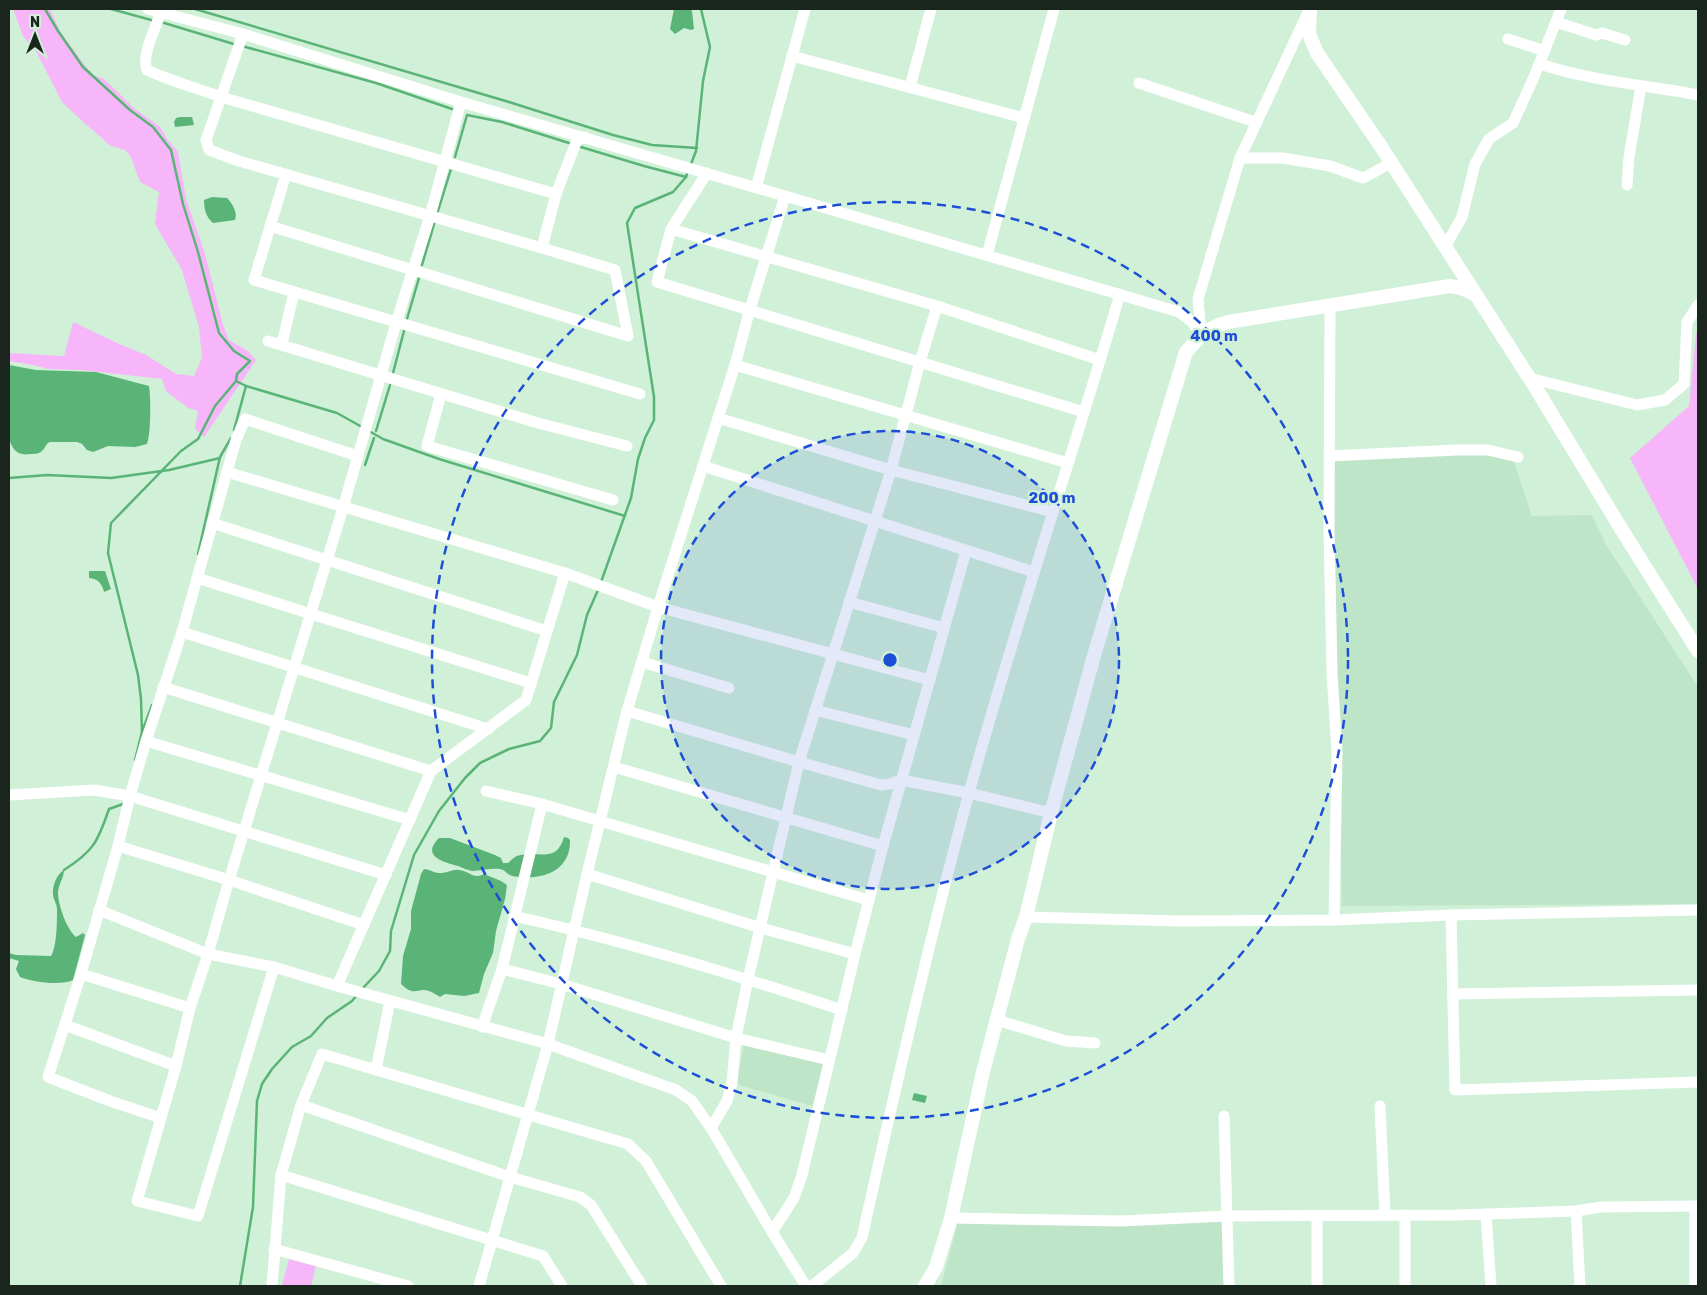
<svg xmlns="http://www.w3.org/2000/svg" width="1707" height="1295" font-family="Rubik,sans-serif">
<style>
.built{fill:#bfe5c8}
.green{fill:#f7b5fa}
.water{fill:#5bb477}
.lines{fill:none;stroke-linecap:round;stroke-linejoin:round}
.stream{stroke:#5bb477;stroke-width:2.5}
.minor{stroke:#fff;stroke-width:11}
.major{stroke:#fff;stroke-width:14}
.ring{fill:none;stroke:#1d4ed8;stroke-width:2.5;stroke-dasharray:9 6}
.centre{fill:#1d4ed8;stroke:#d0f0d7;stroke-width:2.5}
.ring-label{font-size:15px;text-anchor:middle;font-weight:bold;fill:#1d4ed8;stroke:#d0f0d7;stroke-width:4.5;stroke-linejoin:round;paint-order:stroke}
</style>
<rect width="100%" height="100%" fill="#d0f0d7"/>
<g class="built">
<polygon points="1511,453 1532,516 1592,515 1605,543 1698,687 1698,904 1342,906 1333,458"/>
<polygon points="744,1045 826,1063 815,1107 736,1084"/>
<polygon points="1225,1220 1228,1286 941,1286 958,1222"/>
</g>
<g class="green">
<polygon points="13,9 50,9 60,31 83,63 93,75 104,79 135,109 160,127 167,139 178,152 186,199 205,254 223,325 229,340 248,351 256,360 204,437 195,429 198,411 188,408 166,391 162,379 81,370 49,369 33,365 9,361 9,353 64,356 73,322 117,343 146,355 176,374 194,376 202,358 199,327 182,270 155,224 159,192 140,182 131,157 125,150 111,146 81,120 62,102 37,53 23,36"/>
<polygon points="1698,329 1698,589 1630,458 1689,406 1696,335"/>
<polygon points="289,1259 316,1266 311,1286 282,1286"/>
</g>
<g class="water">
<polygon points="674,9 690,9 692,11 694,29 691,30 684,28 675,34 670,29"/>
<polygon points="180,117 192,117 194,125 175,127 174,122 176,118"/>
<path d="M212,197L227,198C232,203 238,213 235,220L213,223C206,217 204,209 204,200Z"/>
<path d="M9,365L36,370L96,372L149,386C151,398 151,434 147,444L135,447L108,446L93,452L87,450L82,444L77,442H50C45,444 46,448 42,451C39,454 34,454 30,454C17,456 13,450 9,439Z"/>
<path d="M89,571H105L111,589L104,592C102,583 98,579 89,578Z"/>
<path d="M564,837L568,838L570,840C571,873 539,881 512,876C506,874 505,869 499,869C491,868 481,871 472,871C467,870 463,868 458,866C445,862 420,857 439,838H450L495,855L501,858L503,863H508C510,861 514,857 517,856C537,849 556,865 564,837Z"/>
<path d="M424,869C429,869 434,873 439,873C446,874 452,869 459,870C470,871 473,880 484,874L501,881L507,885L505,899L496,931L493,953L484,974L479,993L464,996L445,994L440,997C437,995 432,992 429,991C416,987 416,998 401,984L403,956L411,929V911L421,874Z"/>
<path d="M64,870C64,878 58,885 58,893C58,905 67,930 76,937L83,933L85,935L73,980C61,986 32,982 20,977L16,969L19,961L9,958V953L16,955L51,956C57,946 57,922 57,909C57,904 53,899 53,894C52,886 57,874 64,870Z"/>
<polygon points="914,1093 927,1096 925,1103 912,1100"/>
</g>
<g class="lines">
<g class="stream">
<polyline points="45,9 58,31 83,67 130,110 153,127 171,150 183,204 198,252 219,333 234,351 250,361 237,374 236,381 246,386 234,430"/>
<polyline points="111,9 155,21"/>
<polyline points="195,9 509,102 613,135 652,145 697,148"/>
<polyline points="161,22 237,45"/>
<polyline points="242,46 376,83 452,109"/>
<polyline points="581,147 644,166 686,177"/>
<polyline points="455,157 467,115 502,122 569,143"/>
<polyline points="691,164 696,151 703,81 710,47 701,9"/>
<polyline points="437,214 451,169"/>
<polyline points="422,265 435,221"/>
<polyline points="407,319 419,278"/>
<polyline points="393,373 404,331"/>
<polyline points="246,386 337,413 362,427"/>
<polyline points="369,431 383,439 439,459 625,516"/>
<polyline points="376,431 390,385"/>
<polyline points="365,465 374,438"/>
<polyline points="9,478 47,475 111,478 169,470 220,458"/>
<polyline points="198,554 220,457 231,438"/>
<polyline points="601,582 631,498 638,459 645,438 654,420 654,397 627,223 635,208 673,192 686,177 688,171"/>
<polyline points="142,732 152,705"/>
<polyline points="135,760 142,732 141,699 138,675 108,553 111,523 181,451 198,439 215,406 236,381"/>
<path d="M64,870C94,851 98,841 109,809L123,804"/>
<polyline points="362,989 379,971 390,951 391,931 414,855 439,811 465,778 480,763 509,749 540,741 551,728 554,702 577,655 587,615 598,590"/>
<polyline points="240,1286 253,1207 257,1101 262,1084 272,1069 292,1047 311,1036 327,1018 352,1001 357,995"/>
</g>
<g class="minor">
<polyline points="148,9 243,34 461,102 785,196 1179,312 1191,321 1201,334"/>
<path d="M161,12C156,27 141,56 147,70C171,81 196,88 221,97L556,194"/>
<polyline points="1556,22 1596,35 1602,33 1625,40"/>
<polyline points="243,34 206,140 209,150 239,161 542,248 615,270 628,336 270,226"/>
<polyline points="1508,39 1545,51"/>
<polyline points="792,56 1024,118"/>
<path d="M1540,64C1591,81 1645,85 1698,95"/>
<polyline points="1139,83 1255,122"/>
<polyline points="910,87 931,9"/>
<polyline points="1240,158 1283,158 1330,166 1363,178 1391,163"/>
<polyline points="707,173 671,229 657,282 1084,412"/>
<polyline points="286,174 254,280 640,394"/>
<polyline points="1627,185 1629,157 1641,86"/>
<polyline points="756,188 805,9"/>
<polyline points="671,229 937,306 1100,360"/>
<polyline points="1445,247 1462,217 1475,164 1489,139 1513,123 1534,77 1561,9"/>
<polyline points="542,248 556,194 577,140 585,137"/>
<polyline points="987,255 1054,9"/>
<polyline points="1330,305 1329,531 1332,673 1337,752 1334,920"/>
<polyline points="1201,334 1198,299 1240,158 1309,10"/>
<polyline points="268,341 538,423 627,446"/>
<polyline points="282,344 294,292"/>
<polyline points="735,365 1068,463"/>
<polyline points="1529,378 1637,405 1665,400 1684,384 1687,322 1698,305"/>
<polyline points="441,394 427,446 613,500"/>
<polyline points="718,418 891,470 1053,512"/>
<polyline points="1329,456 1457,450 1488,450 1518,457"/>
<polyline points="703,466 1034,572"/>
<polyline points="227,472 565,573 658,607 930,680"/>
<polyline points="212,523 547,631"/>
<polyline points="197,578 531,683"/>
<polyline points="849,602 944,628"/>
<polyline points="182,632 488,729"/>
<polyline points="642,662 729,688"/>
<polyline points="163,687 431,771"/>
<polyline points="815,710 914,735"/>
<polyline points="627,711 799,762 881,785 890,784 901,780 969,793 1051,813"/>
<polyline points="146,741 410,820"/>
<polyline points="614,767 883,846"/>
<polyline points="486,791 542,804 868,900"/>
<polyline points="9,795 94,790 130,796 386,875"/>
<polyline points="118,846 229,880 364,925"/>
<polyline points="587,874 761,928 855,954"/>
<polyline points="99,910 208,954 274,967 337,986 548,1044 676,1090 692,1101 711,1128 772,1232 806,1286"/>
<polyline points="1451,915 1455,1090 1698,1082"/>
<path d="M514,916C625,941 734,974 842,1010"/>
<polyline points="1026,917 1179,921 1334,920 1451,915 1698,910"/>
<polyline points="274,967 198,1216 137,1201 176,1066 190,1008 208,954 229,880 343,508 396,323 430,216 461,102"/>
<polyline points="502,969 561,984 736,1038 829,1060"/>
<polyline points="81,974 190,1008"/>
<polyline points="337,986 431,771 526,700 565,573"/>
<polyline points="1453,994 1698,990"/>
<polyline points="997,1020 1066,1041 1095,1043"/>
<polyline points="65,1025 176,1066"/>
<polyline points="482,1027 502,969 542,804"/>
<polyline points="376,1070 390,1001"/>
<polyline points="301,1105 510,1177 580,1197 591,1205 598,1216 642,1286"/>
<polyline points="1380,1106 1385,1215"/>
<polyline points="1224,1116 1229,1286"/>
<polyline points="161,1118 110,1101 48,1077 81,974 118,846 130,796 146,741 182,632 236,440 245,419 358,456"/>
<polyline points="711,1128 727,1101 732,1083 736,1038 748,979 799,762 891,470 920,362 937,306"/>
<polyline points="281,1175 543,1256 562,1286"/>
<polyline points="1695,1206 1695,1286"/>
<polyline points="1576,1211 1580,1286"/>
<polyline points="1486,1214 1491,1286"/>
<polyline points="1405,1215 1405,1286"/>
<polyline points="1317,1217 1317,1286"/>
<polyline points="951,1218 1121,1221 1227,1216 1456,1215 1576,1211 1601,1207 1698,1206"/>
<polyline points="772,1232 794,1198 802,1175 855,954 883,846 966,551"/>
<polyline points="274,1249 408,1286"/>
<polyline points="272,1286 281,1175 301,1105 322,1054 628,1144 646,1161 721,1286"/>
<polyline points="479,1286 548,1044 587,874 627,711 658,607 735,365 750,309 785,196"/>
<path d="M812,1286L853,1253L862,1238C895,1089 929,940 969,793C1015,625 1071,460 1120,294"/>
</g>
<g class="major">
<polyline points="1310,9 1309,34 1317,53 1380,145 1537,390 1625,535 1698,651"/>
<path d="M925,1286L936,1267L951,1218L983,1072L1018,939L1026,917L1051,813L1095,652L1186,352C1200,336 1207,328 1228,322L1450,286L1461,288L1475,294"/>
</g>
</g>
<circle cx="890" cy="660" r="229" fill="#1d4ed8" fill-opacity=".12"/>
<g class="ring">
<circle cx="890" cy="660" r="229"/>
<circle cx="890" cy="660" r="458"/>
</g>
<circle cx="890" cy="660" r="8" class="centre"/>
<g class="ring-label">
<text x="1214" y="341">400 m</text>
<text x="1052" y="503">200 m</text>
</g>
<rect width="1707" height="1295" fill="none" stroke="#1a251d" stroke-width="20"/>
<g transform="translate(35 35)" stroke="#d0f0d7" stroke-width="4" paint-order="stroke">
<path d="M0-4L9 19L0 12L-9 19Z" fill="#1a251d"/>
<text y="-8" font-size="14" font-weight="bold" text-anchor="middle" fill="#1a251d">N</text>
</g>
</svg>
